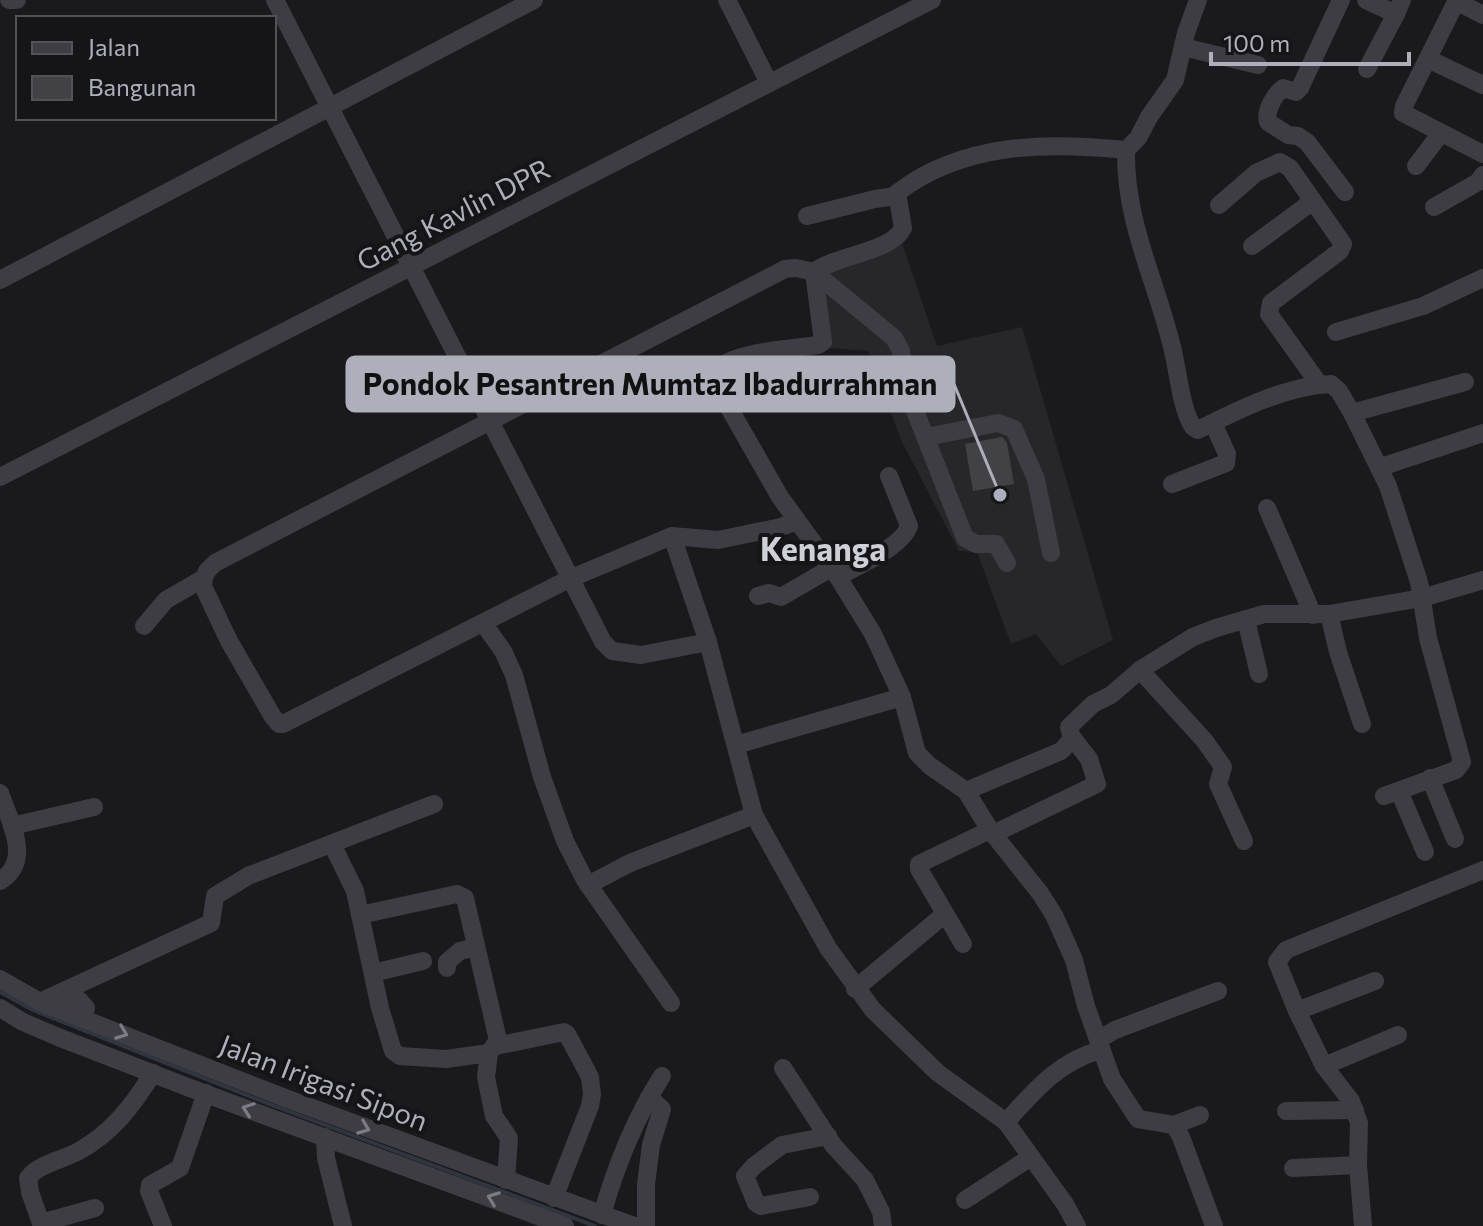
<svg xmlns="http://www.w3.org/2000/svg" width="1483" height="1226" font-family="Commissioner,sans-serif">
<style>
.built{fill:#272629}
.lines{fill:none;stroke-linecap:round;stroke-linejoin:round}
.stream{stroke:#303640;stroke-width:4}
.building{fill:#424246}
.minor{stroke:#3d3d43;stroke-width:18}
.oneway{stroke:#7b7c85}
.labels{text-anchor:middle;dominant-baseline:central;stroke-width:8;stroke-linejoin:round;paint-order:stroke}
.street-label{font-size:28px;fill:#adafbb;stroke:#151517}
.quarter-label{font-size:32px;font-weight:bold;fill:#cecfd7;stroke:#151517}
.leader{fill:none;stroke:#adafbb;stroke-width:3}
.callout-dot{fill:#adafbb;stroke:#151517;stroke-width:3}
.callout{fill:#adafbb;stroke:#adafbb;stroke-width:3}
.callout-label{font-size:30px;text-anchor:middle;font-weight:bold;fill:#111}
</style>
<rect width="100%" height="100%" fill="#1a1a1c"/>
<polygon class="built" points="902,243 937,346 1022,327 1113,640 1061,666 1036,634 1011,644 977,552 959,551 901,440 868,351 831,348 820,288 820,271"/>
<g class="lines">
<polyline class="stream" points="0,992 33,1010 269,1104 595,1226"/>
</g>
<polygon class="building" points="1002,437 1007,443 1014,484 973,491 965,444"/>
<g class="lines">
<g class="minor">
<polyline points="9,0 17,0"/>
<polyline points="275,0 603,642 612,651 641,655 708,642"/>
<polyline points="727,0 769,83"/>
<path d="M1198,0L1186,33L1175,80L1149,117L1138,138L1126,150C1125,222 1154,275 1171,343C1178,367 1180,407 1193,427L1198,430C1238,410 1285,386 1331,384L1339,391L1352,413L1388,486L1419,582L1428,638L1462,762L1456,770L1384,796"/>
<path d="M1341,0L1300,88L1296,92L1283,88C1274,95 1265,111 1268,122L1288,135L1298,136L1307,142L1345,192"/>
<polyline points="1366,0 1396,14 1402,0"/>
<polyline points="1457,0 1404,106 1403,113 1483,154"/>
<polyline points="1456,1 1483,15"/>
<polyline points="1183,47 1258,65"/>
<polyline points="1428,59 1483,85"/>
<polyline points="1367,69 1396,14"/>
<polyline points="1416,166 1441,133"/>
<polyline points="1219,205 1256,173 1280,162 1290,168 1343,244 1340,251 1271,303 1269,314 1319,384"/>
<polyline points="1434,207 1478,182 1483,175"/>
<polyline points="807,216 875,199 896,196"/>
<polyline points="1252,246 1313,201"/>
<path d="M814,272L823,342L818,345C797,348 733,352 720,368C715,375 717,385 720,392L780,497L838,577L873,634L902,697L917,753L930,766L966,791L990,830L1040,893L1054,915L1074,960L1086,1006L1112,1079L1138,1119L1174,1125L1181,1137L1214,1226"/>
<path d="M814,272C836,255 892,252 903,228L897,193C963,142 1048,142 1126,150"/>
<polyline points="0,280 534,0"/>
<polyline points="1336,332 1423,306 1483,278"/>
<polyline points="1352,413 1465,382"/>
<polyline points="926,437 998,423 1014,429 1036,479 1051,553"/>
<polyline points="1381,467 1483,433"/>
<polyline points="0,477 932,0"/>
<polyline points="1172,484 1226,463 1227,454 1213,423"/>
<polyline points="1267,508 1313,615"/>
<polyline points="672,536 708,642 754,815 828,948 873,1010 938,1073 1006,1122 1065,1204 1077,1226"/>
<path d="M838,577C857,566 902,547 909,526L889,476"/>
<polyline points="204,578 203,586 229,641 273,717 279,724 283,724 569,579 672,536 718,540 781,527 797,521"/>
<polyline points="758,596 769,593 781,597 831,568"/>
<polyline points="1329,614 1338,652 1362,724"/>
<polyline points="1246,620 1259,674"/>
<polyline points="483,623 503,651 514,675 542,777 565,841 585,880 671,1003"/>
<polyline points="144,626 166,600 204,578 207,571 215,563 785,269 796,268 814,272 894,338 901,351 908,393 965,538 976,544 996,544 1007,563"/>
<polyline points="1140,670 1204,740 1223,767 1218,784 1244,841"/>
<polyline points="736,745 902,697"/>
<polyline points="1430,778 1455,839"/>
<polyline points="966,791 1061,751 1072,739 1069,727 1093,704 1111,695 1140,670 1193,637 1216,628 1264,614 1329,614 1422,598 1483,580"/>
<polyline points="1399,791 1425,852"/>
<path d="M0,793C10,822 33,861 0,881"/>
<polyline points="12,826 94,807"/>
<polyline points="993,834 1097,784 1089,759 1072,737"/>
<polyline points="332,844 355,891 380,1008 393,1051 400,1056 446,1059 489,1053"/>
<polyline points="588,885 630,863 754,815"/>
<polyline points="360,915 457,894 465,898 498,1040 489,1053 486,1077 494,1116 509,1138 506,1180"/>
<polyline points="963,944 919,869 919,864 990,830"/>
<polyline points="447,968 447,962 460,951 476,947"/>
<polyline points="373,973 423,961"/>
<polyline points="0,979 40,1002 285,1098 634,1226"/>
<polyline points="855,989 945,914"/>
<polyline points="40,1002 211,923 215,896 248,876 434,804"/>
<polyline points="0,1008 23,1022 58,1037 190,1088 565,1226"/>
<polyline points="61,1010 79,1000 86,1008 81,1018"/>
<polyline points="1297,1011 1375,981"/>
<polyline points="1098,1040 1115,1030 1218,991"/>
<polyline points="496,1046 564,1032 567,1034 590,1077 592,1094 590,1106 554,1198"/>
<polyline points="1324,1066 1398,1035"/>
<polyline points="783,1068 833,1145 865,1180 881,1212 883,1226"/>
<polyline points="1286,1111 1355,1110"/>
<path d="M1006,1122C1035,1090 1059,1061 1101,1050"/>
<polyline points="1174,1125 1200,1115"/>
<polyline points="325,1137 326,1158 343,1226"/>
<polyline points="1293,1168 1358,1165"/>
<polyline points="810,1197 761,1206 756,1203 745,1176 754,1166 782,1145 828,1136"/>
<polyline points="965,1200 1031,1157"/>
<path d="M602,1215C616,1165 634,1120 662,1076"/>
<polyline points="41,1223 95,1208"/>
<path d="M42,1226L30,1192L28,1178C40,1163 63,1160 79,1151C113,1132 133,1105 153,1073"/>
<polyline points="163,1226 149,1191 150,1185 180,1168 206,1093"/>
<polyline points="646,1226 646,1184 651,1145 662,1109 649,1097"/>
<polyline points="1363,1226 1358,1165 1359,1123 1351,1101 1324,1066 1297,1011 1277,962 1286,950 1483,870"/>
</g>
</g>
<defs><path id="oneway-chevron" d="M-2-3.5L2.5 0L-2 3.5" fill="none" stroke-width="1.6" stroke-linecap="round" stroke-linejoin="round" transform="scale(2)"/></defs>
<g class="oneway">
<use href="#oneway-chevron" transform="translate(122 1033) rotate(21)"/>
<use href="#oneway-chevron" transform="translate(248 1109) rotate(-160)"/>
<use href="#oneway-chevron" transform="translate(364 1128) rotate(21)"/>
<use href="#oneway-chevron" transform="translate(493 1198) rotate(-159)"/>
</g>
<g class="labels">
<g class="street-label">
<text transform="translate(453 214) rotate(-27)">Gang Kavlin DPR</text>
<text transform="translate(324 1082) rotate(21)">Jalan Irigasi Sipon</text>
</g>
<g class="quarter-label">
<text x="823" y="548">Kenanga</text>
</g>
</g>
<path class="leader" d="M1000 495L954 384"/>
<circle class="callout-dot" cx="1000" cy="495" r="8"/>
<rect class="callout" x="347" y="357" width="607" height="54" rx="8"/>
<g class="callout-label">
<text x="650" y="395">Pondok Pesantren Mumtaz Ibadurrahman</text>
</g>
<rect x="16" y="16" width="260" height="104" fill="#151517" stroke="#525359" stroke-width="2"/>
<rect x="32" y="42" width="40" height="12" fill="#3d3d43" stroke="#525359" stroke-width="2"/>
<text x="88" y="56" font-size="24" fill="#adafbb">Jalan</text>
<rect x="32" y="76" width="40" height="24" fill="#424246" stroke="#525359" stroke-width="2"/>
<text x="88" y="96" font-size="24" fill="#adafbb">Bangunan</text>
<path d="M1211 52v12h198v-12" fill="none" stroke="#adafbb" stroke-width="4"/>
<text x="1223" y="52" font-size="24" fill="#adafbb" stroke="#151517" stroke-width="6" paint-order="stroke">100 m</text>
</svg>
